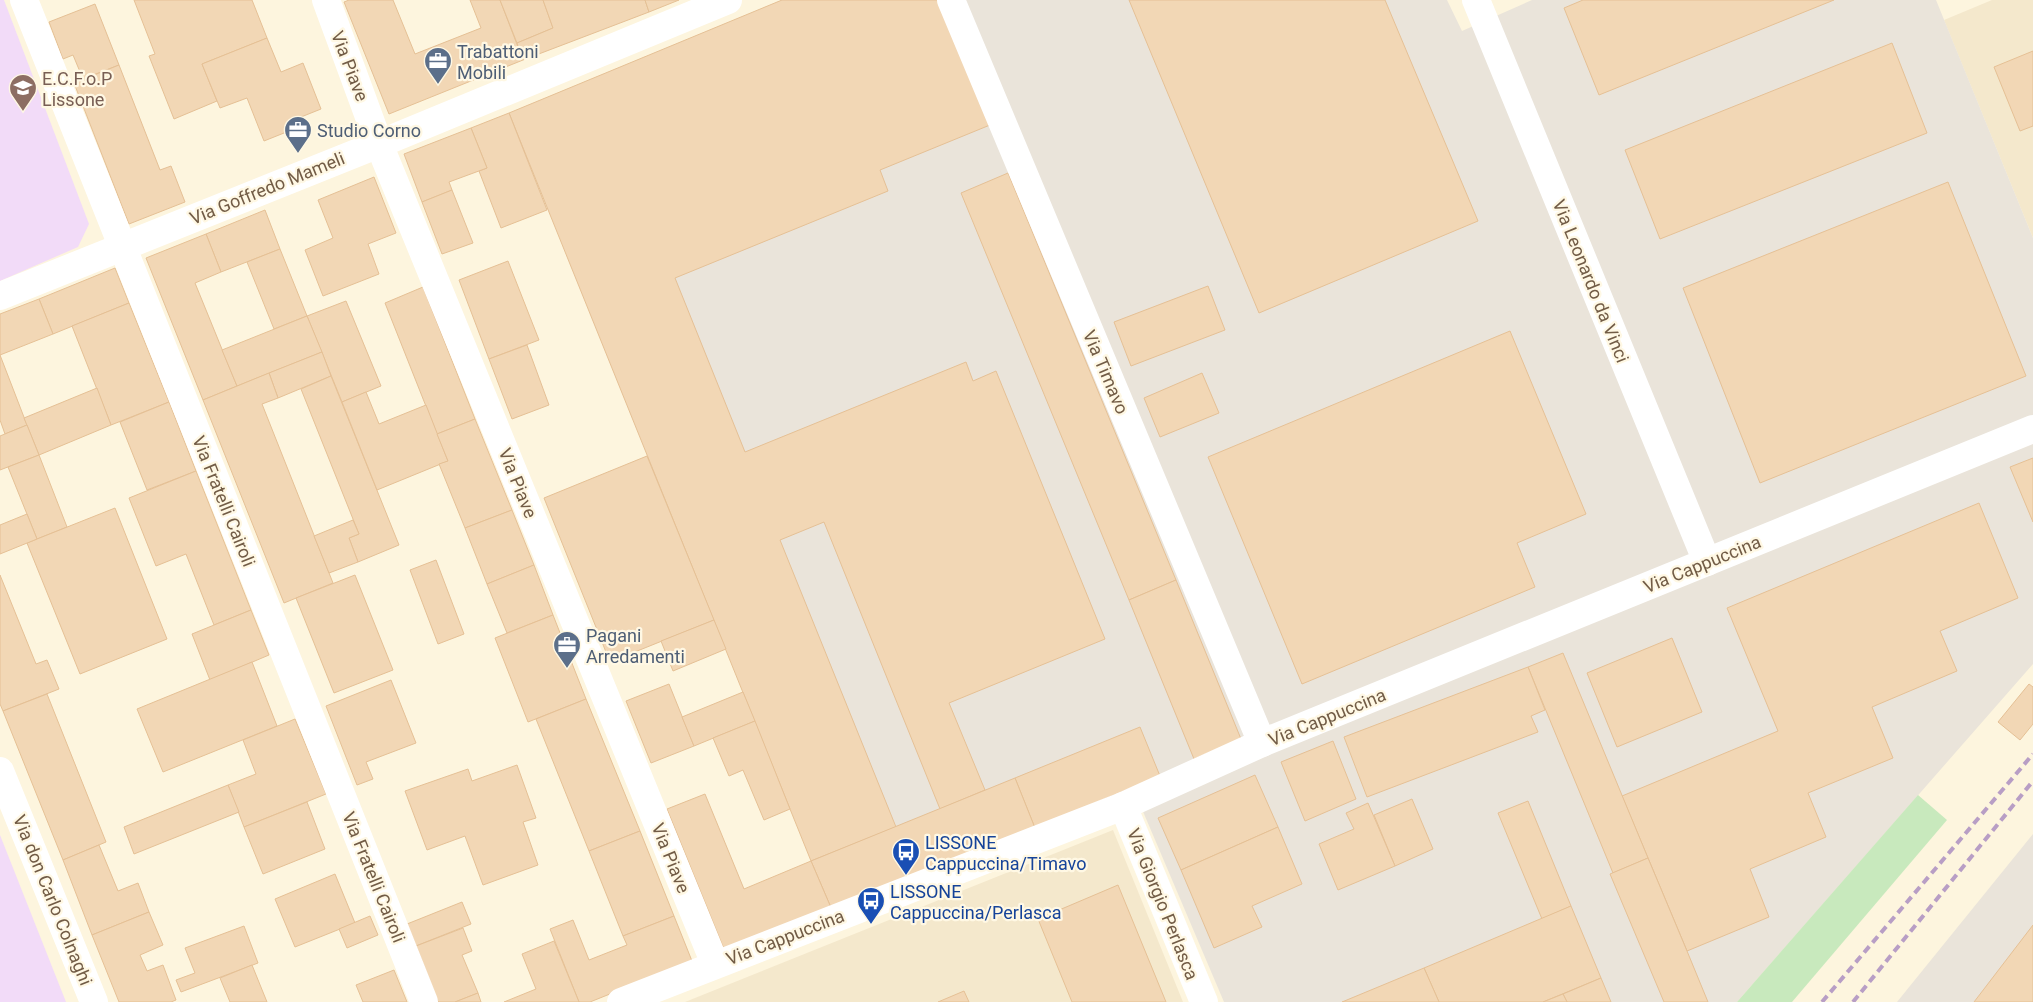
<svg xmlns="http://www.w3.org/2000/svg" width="2033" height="1002" font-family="Roboto,sans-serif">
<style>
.residential{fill:#f4e8cc}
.industrial{fill:#eae4da}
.education{fill:#f2dbf8}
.green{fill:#c8e9bd}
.building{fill:#f2d7b5;stroke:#e5c095}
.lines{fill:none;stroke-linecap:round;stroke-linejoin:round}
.street{stroke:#fff;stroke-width:28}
.secondary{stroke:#fff;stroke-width:28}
.rail{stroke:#b89ec5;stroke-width:4;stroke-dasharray:8 5;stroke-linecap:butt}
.labels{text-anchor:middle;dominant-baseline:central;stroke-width:4.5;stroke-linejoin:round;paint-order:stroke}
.service-label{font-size:18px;fill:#4e5e75;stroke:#fff8e4;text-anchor:start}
.street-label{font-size:18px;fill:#725c46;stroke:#fff8e4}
.education-label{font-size:18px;fill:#785e54;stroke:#fff8e4;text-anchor:start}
.transit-label{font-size:18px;fill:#164399;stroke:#fff8e4;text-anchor:start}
</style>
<rect width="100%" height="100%" fill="#fdf5de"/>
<g class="residential">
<polygon points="1992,0 2033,0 2033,238 1944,20"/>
<polygon points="1113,830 1183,1002 685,1002"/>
</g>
<g class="industrial">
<polygon points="782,0 1447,0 1462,31 1532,0 1936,0 2033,238 2033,664 1737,1002 1224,1002 1133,788 832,910 509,113"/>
<polygon points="2033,834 2033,1002 1897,1002"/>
</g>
<g class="education">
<polygon points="0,0 4,0 89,224 78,247 0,281"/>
<polygon points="0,835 66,1002 0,1002"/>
</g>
<polygon class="green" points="1918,795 1947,820 1792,1002 1737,1002"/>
<g class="building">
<polygon points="134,0 252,0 267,38 202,64 217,101 174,119 149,56 155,54"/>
<polygon points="349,0 393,0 415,54 481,28 470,0 500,0 523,60 389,114 344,2"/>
<polygon points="500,0 543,0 553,28 517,43"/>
<polygon points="543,0 645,0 649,12 523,60 517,43 553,28"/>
<polygon points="645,0 679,0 649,12"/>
<polygon points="782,0 939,0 990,125 880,170 888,191 675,278 745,452 966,362 973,381 996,371 1105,639 949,703 985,790 940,809 824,522 780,540 896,827 811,861 509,113"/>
<polygon points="1129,0 1385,0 1478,221 1259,313"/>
<polygon points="1583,0 1834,0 1599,95 1564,8"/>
<polygon points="95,4 119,65 83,79 73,55 63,59 49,22"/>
<polygon points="267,38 281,72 303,63 321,109 301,117 304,125 264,141 247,98 220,108 202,64"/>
<polygon points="1892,43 1927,133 1660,239 1625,150"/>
<polygon points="2033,51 2033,126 2020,131 1994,67"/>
<polygon points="119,65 160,170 171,166 185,202 129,224 74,83"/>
<polygon points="509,113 547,210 501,228 479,171 487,168 471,128"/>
<polygon points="471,128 487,168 449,182 452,190 422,202 404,154"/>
<polygon points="1008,173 1176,580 1129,600 961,193"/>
<polygon points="374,177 396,233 368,244 379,274 323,296 305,250 333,238 318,200"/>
<polygon points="1948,182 2026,376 1760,483 1683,288"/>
<polygon points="452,190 473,243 442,254 422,202"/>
<polygon points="265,210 280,249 221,272 206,234"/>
<polygon points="206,234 221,272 195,283 237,386 203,400 146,258"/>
<polygon points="280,249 307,316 274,329 247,262"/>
<polygon points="508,261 539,340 489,359 459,280"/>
<polygon points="115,268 129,303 53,334 39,299"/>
<polygon points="1208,286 1225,330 1131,366 1114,322"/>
<polygon points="423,287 475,419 437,434 385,303"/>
<polygon points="39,299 53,334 0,355 0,314"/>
<polygon points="346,301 381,386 342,402 307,316"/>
<polygon points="129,303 169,402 111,425 72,326"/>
<polygon points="307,316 322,352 237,386 222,350"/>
<polygon points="1510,331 1586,514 1517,543 1535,587 1302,684 1208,457"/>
<polygon points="527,345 549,405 512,419 489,359"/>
<polygon points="322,352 331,376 278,398 269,373"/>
<polygon points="0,355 27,425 5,434 0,420"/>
<polygon points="269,373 278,398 262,404 333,583 284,603 203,400"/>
<polygon points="1202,373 1219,413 1160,437 1144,398"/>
<polygon points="331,376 399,545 358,562 349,538 359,534 301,389"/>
<polygon points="97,388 111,425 39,455 24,418"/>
<polygon points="366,392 379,424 426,405 448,461 377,490 342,402"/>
<polygon points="169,402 196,471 147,490 120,422"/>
<polygon points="475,419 512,510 465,528 439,464 448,461 437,434"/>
<polygon points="27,425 39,455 0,470 0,436"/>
<polygon points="39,455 67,527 37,539 8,467"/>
<polygon points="647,456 714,620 610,662 544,498"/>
<polygon points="2033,458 2033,522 2010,467"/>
<polygon points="196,471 251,610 214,625 186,554 156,566 129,498"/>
<polygon points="1979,503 2018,598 1940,631 1957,671 1872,707 1893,758 1808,793 1826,837 1750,869 1769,917 1687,951 1622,796 1778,731 1727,608"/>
<polygon points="115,508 167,639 80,674 27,543"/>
<polygon points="512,510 534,565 487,584 465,528"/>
<polygon points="27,514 37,539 0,554 0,525"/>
<polygon points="353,520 359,534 349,538 358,562 329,573 314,536"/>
<polygon points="436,560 464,634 438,644 410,570"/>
<polygon points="534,565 553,615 507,633 487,584"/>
<polygon points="0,575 36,664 47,660 59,689 3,711 0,704"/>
<polygon points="355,575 393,670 334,693 296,598"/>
<polygon points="1176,580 1241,739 1194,759 1129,600"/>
<polygon points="251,610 269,655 210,680 192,634"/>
<polygon points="553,615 586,699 528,722 495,638"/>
<polygon points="714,620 726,649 673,671 661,641"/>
<polygon points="1672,638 1702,712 1617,747 1587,673"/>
<polygon points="1563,653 1648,858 1613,873 1528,667"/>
<polygon points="252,662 277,726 163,772 137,709"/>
<polygon points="1528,667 1545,710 1531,716 1538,732 1367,797 1344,737"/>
<polygon points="391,680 416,743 366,762 373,779 357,785 326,706"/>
<polygon points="669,684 694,746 651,763 626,701"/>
<polygon points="2029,684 2033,687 2033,724 2020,740 1998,722"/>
<polygon points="743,692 755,721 694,746 682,717"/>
<polygon points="47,694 106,842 63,860 3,711"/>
<polygon points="586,699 640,831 589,851 536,719"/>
<polygon points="295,719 326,794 244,827 228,785 256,774 243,740"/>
<polygon points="755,721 790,809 764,820 743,770 729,776 713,738"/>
<polygon points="1140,727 1160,776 1035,828 1015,778"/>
<polygon points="1333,741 1356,799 1305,821 1281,762"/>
<polygon points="517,765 536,818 523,822 538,865 483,885 465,836 427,850 405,791 468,769 472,781"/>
<polygon points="1255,775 1278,827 1181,870 1158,818"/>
<polygon points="1015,778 1035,828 832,910 811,861"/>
<polygon points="228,785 239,812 134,854 124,827"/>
<polygon points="705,794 744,889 811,861 832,910 726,954 667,809"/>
<polygon points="1412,799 1433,849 1395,866 1374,815"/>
<polygon points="1528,801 1571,906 1542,919 1498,813"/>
<polygon points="307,802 325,849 263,874 244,827"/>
<polygon points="1368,803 1395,866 1338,890 1319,844 1354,829 1346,813"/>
<polygon points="1278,827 1302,884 1252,906 1262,927 1214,948 1181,870"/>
<polygon points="640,831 674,916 623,936 589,851"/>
<polygon points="99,845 118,891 138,883 149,912 92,935 63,860"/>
<polygon points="1648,858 1687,951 1708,1002 1664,1002 1610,874"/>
<polygon points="335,874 355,923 295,947 275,899"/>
<polygon points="1118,885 1166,1002 1072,1002 1038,919"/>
<polygon points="462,902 471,924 416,946 407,924"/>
<polygon points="1571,906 1601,978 1543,1002 1439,1002 1424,968"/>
<polygon points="149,912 163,945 140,955 147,971 163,965 176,1000 171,1002 119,1002 92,935"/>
<polygon points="370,916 378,935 347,948 339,929"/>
<polygon points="674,916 692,961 590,1002 579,1002 550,929 573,920 589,960 627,945 623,936"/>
<polygon points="2033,925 2033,1002 1974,1002"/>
<polygon points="244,926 258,963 181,992 176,980 195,973 185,948"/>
<polygon points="463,928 472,951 462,955 478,993 455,1002 438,1002 416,946"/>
<polygon points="554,941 579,1002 504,1002 536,989 522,954"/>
<polygon points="252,965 267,1002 230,1002 220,978"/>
<polygon points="1424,968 1439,1002 1342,1002"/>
<polygon points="394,970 407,1002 363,1002 356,985"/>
<polygon points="1601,978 1611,1002 1567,1002 1563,994"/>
<polygon points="964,991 969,1002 938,1002"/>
<polygon points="478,993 481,1002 455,1002"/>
<polygon points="1563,994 1567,1002 1543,1002"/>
</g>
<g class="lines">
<g class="street">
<polyline points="24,0 424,1002"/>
<polyline points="326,0 379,144 715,964"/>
<polyline points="951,0 1262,743"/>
<polyline points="1476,0 1707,562"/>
<polyline points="0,296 379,144 728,0"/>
<polyline points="1123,806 1204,1002"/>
<polyline points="621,1002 1123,806 1262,743 2033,429"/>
</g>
<polyline class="secondary" points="0,771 94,1002"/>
<g class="rail">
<polyline points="1822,1002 2033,754"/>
<polyline points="1853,1002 2033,781"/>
</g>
</g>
<defs>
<symbol id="office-pin" viewBox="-11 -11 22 30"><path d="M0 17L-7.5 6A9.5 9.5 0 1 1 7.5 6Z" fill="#5c6f8a" stroke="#fff8e4"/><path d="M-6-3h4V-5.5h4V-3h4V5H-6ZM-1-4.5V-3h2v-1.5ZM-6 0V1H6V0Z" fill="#fff"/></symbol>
<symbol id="school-pin" viewBox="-11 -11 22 30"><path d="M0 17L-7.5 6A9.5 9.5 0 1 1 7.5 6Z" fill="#8d6e63" stroke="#fff8e4"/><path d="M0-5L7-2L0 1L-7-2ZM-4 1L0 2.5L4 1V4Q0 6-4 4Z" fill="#fff"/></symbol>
<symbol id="bus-pin" viewBox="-11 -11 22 30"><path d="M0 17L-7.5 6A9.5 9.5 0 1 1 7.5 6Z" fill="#1a4fb4" stroke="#fff8e4"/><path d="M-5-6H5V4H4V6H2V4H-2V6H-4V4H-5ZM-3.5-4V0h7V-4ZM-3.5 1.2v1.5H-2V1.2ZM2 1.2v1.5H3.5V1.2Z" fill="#fff"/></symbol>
</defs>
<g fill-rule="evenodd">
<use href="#office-pin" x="422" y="45" width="32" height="43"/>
<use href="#school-pin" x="7" y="72" width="32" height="43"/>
<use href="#office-pin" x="282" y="114" width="32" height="43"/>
<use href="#office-pin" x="551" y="629" width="32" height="43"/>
<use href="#bus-pin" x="890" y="836" width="32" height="43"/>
<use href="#bus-pin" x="855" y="885" width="32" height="43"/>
</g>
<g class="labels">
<g class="service-label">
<text x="457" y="51">Trabattoni<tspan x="457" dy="21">Mobili</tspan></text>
<text x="317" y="130">Studio Corno</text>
<text x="586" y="635">Pagani<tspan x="586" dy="21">Arredamenti</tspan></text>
</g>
<g class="street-label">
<text transform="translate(350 66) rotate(69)">Via Piave</text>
<text transform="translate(267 188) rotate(-22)">Via Goffredo Mameli</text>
<text transform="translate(1591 281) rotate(68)">Via Leonardo da Vinci</text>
<text transform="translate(1106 372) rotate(67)">Via Timavo</text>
<text transform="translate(518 483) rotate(68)">Via Piave</text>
<text transform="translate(224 501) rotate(68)">Via Fratelli Cairoli</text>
<text transform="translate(1702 564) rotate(-22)">Via Cappuccina</text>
<text transform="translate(1327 717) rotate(-22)">Via Cappuccina</text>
<text transform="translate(671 858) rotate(68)">Via Piave</text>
<text transform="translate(374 877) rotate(68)">Via Fratelli Cairoli</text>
<text transform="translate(53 900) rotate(68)">Via don Carlo Colnaghi</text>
<text transform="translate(1163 904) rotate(68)">Via Giorgio Perlasca</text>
<text transform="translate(785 937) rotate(-21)">Via Cappuccina</text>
</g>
<g class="education-label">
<text x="42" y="78">E.C.F.o.P<tspan x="42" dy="21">Lissone</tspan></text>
</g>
<g class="transit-label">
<text x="925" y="842">LISSONE<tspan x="925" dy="21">Cappuccina/Timavo</tspan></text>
<text x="890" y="891">LISSONE<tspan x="890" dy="21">Cappuccina/Perlasca</tspan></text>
</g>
</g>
</svg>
